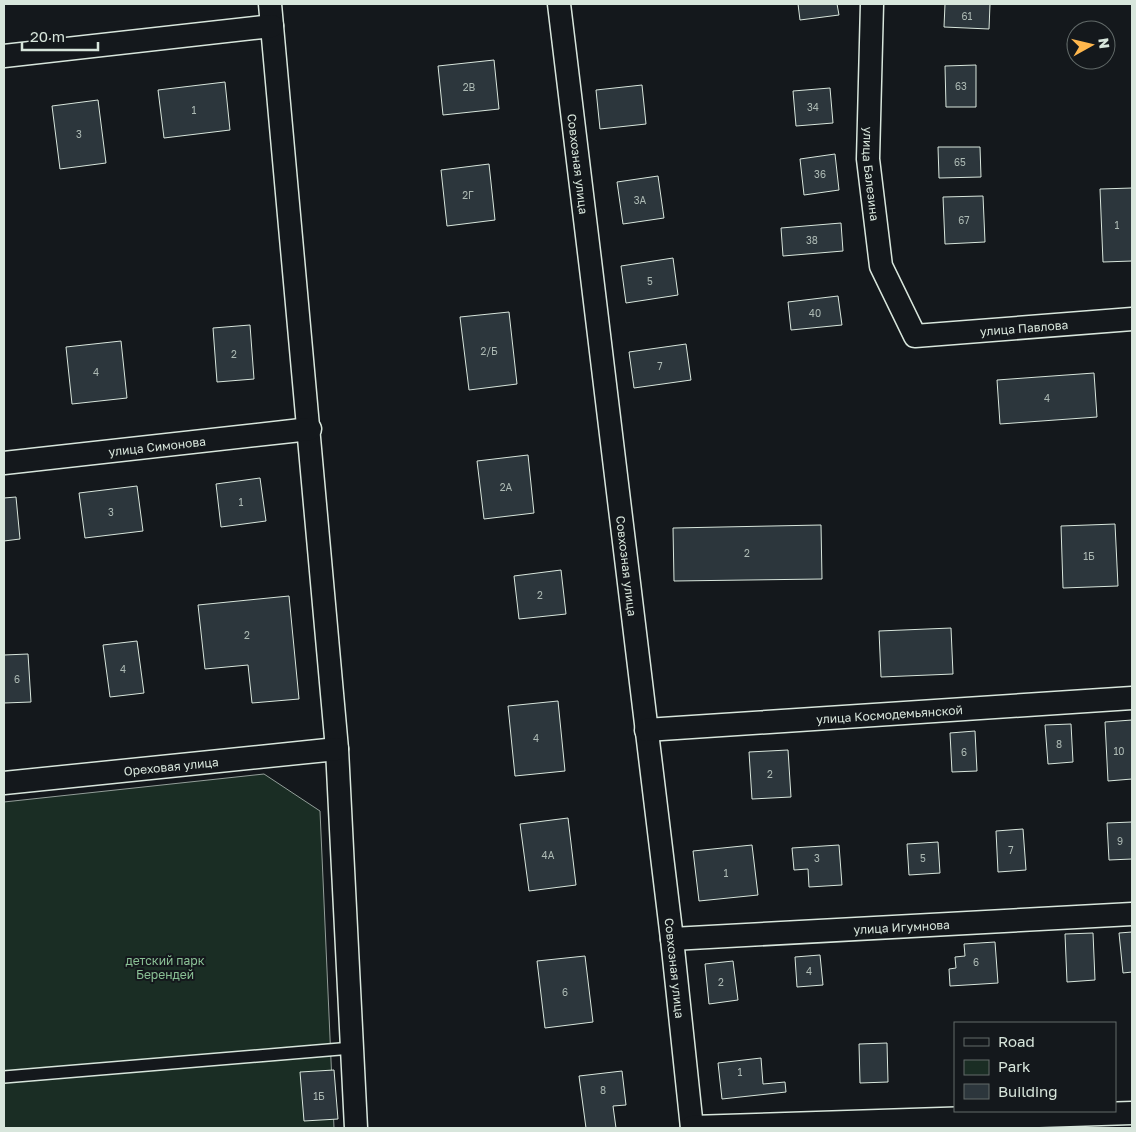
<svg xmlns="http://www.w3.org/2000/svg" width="1136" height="1132" font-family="'Golos Text',sans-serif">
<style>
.green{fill:#1a2d24;stroke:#939e99}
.building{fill:#2c363c;stroke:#d8e6dc}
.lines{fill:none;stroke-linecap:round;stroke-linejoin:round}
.lane-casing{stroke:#d8e6dc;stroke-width:14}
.street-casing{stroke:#d8e6dc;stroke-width:25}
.lane{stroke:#14181c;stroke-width:11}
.street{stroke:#14181c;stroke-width:22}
.labels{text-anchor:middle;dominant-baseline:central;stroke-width:4;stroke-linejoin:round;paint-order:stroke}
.number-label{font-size:10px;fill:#adbab4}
.street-label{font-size:12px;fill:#d8e6dc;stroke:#14181c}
.park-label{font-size:12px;fill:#8ac095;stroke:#14181c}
</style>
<rect width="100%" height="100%" fill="#14181c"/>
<polygon class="green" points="264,774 320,811 334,1128 4,1128 4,802"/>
<g class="building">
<polygon points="798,4 837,4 839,15 800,20"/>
<polygon points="945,4 990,4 989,29 944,27"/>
<polygon points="494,60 499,109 443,115 438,66"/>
<polygon points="976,65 976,107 946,107 945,66"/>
<polygon points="225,82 230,130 164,138 158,90"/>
<polygon points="642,85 646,124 600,129 596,90"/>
<polygon points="830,88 833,123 796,126 793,91"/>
<polygon points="98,100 106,163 60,169 52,106"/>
<polygon points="938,147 980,147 981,177 939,178"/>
<polygon points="835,154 839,190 804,195 800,159"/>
<polygon points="489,164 495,220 447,226 441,170"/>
<polygon points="658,176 664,218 623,224 617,182"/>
<polygon points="1132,188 1132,261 1103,262 1100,189"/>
<polygon points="983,196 985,242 945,244 943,197"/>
<polygon points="841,223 843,251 783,256 781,228"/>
<polygon points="673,258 678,295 626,303 621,266"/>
<polygon points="838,296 842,325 791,330 788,302"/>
<polygon points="509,312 517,384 469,390 460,317"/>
<polygon points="250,325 254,379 217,382 213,328"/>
<polygon points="121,341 127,398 72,404 66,347"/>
<polygon points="686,344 691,380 634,388 629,352"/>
<polygon points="1094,373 1097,417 1000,424 997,380"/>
<polygon points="528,455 534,513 484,519 477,461"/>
<polygon points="260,478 266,521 221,527 216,484"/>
<polygon points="137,486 143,531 85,538 79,493"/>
<polygon points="16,497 20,539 4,541 4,498"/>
<polygon points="1115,524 1118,586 1063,588 1061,526"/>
<polygon points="821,525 822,579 674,581 673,528"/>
<polygon points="561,570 566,614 519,619 514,576"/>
<polygon points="289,596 299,699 252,703 248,665 205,669 198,605"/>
<polygon points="951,628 953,674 881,677 879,631"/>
<polygon points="137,641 144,693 110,697 103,645"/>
<polygon points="28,654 31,702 4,703 4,655"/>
<polygon points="558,701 565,771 515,776 508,706"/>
<polygon points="1132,720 1132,779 1108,781 1105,722"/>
<polygon points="1071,724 1073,762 1048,764 1045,725"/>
<polygon points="975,731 977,771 952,772 950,733"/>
<polygon points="788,750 791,797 752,799 749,752"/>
<polygon points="568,818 576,885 529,891 520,824"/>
<polygon points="1132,822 1132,859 1109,860 1107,823"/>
<polygon points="1023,829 1026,870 998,872 996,831"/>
<polygon points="938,842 940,873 909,875 907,844"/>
<polygon points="752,845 758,895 699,901 693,851"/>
<polygon points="839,845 842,885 809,887 808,869 794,870 792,848"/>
<polygon points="1132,932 1132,972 1123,973 1119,933"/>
<polygon points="1093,933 1095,980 1067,982 1065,934"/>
<polygon points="995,942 998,983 950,986 949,969 956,968 955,957 965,956 964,944"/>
<polygon points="820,955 823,985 797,987 795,957"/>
<polygon points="585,956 593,1022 545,1028 537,961"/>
<polygon points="733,961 738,1000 709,1004 705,964"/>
<polygon points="887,1043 888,1082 860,1083 859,1044"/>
<polygon points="761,1058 763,1084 785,1082 786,1092 722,1099 718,1063"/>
<polygon points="334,1070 338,1119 304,1121 300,1072"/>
<polygon points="622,1071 626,1105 613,1106 616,1128 586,1128 579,1076"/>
</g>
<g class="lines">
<defs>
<polyline id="lane" points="4,1077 352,1048"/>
<g id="street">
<polyline points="270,4 337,749 356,1128"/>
<path id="s1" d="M559,4L672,939L692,1128"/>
<path id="s2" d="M872,4L868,159L881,266L915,336L1132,319"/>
<polyline points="4,56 272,26"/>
<path id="s3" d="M4,463L310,429"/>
<path id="s4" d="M646,730L1132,698"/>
<path id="s5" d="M4,783L337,749"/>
<path id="s6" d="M672,939L1132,914"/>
<polyline points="692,1127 1132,1113"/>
</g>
</defs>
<use href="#lane" class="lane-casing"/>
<use href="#street" class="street-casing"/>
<use href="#lane" class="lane"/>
<use href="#street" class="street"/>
</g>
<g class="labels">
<g class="number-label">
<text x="967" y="16">61</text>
<text x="961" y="86">63</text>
<text x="469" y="87">2В</text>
<text x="813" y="107">34</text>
<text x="194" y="110">1</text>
<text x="79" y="134">3</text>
<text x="960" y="162">65</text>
<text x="820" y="174">36</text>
<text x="468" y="195">2Г</text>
<text x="640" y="200">3А</text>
<text x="964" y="220">67</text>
<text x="1117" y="225">1</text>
<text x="812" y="240">38</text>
<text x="650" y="281">5</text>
<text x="815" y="313">40</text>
<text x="489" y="351">2/Б</text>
<text x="234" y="354">2</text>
<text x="660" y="366">7</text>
<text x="96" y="372">4</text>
<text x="1047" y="398">4</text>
<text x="506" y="487">2А</text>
<text x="241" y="502">1</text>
<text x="111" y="512">3</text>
<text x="747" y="553">2</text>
<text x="1089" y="556">1Б</text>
<text x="540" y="595">2</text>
<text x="247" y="635">2</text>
<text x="123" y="669">4</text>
<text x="17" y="679">6</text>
<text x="536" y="738">4</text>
<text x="1059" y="744">8</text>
<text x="1119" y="751">10</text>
<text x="964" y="752">6</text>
<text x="770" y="774">2</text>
<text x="1120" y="841">9</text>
<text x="1011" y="850">7</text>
<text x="548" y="855">4А</text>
<text x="817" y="858">3</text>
<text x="923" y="858">5</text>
<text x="726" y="873">1</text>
<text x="976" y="962">6</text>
<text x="809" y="971">4</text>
<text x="721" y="982">2</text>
<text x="565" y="992">6</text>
<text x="740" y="1072">1</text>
<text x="603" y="1090">8</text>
<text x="319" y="1096">1Б</text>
</g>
<g class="street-label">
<text stroke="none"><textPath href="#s1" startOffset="161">Совхозная улица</textPath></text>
<text stroke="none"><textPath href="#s2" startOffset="170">улица Балезина</textPath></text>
<text stroke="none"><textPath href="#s2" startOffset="450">улица Павлова</textPath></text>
<text stroke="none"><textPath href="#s3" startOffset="154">улица Симонова</textPath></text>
<text stroke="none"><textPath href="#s1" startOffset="566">Совхозная улица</textPath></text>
<text stroke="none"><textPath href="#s4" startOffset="244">улица Космодемьянской</textPath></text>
<text stroke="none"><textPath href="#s5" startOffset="168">Ореховая улица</textPath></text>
<text stroke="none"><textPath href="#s6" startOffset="230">улица Игумнова</textPath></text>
<text stroke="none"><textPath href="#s1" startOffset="971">Совхозная улица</textPath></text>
</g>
<g class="park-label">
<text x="165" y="960">детский парк<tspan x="165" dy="14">Берендей</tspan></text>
</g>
</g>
<rect width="1136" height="1132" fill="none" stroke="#d8e6dc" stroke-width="10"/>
<rect x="954" y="1022" width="162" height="90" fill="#14181c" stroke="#626a69"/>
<rect x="964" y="1038" width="25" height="8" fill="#14181c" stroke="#626a69"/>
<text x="998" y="1047" font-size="15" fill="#d8e6dc">Road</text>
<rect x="964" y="1060" width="25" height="15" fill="#1a2d24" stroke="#626a69"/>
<text x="998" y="1072" font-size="15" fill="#d8e6dc">Park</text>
<rect x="964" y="1084" width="25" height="15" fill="#2c363c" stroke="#626a69"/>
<text x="998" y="1097" font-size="15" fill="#d8e6dc">Building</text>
<g transform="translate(1091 45) rotate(82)"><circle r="24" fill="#14181c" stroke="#626a69"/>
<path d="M0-4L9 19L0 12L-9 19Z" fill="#ffb74d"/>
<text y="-8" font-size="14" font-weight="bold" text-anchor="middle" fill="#d8e6dc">N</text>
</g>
<path d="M22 42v8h76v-8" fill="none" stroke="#d8e6dc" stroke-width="2.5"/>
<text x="30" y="42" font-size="15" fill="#d8e6dc" stroke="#14181c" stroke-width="4" paint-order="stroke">20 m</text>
</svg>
